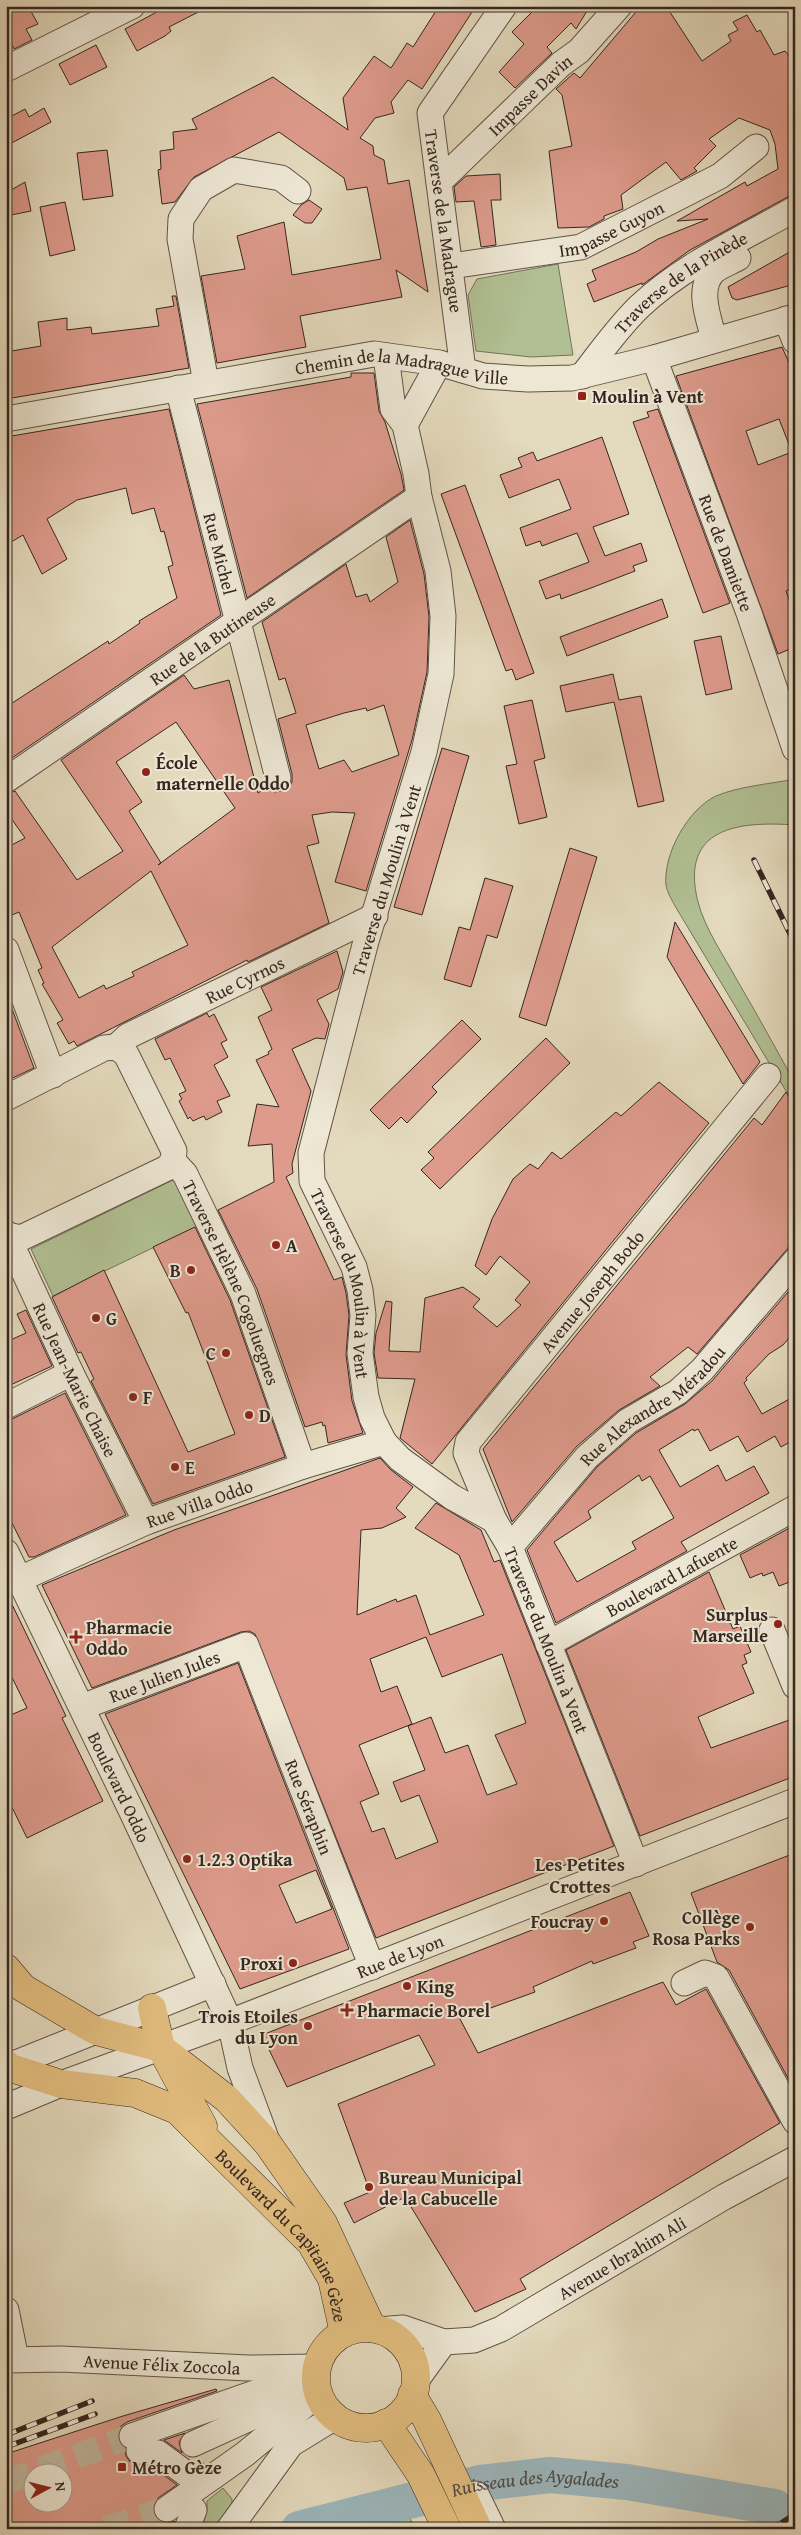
<svg xmlns="http://www.w3.org/2000/svg" width="801" height="2535" font-family="'Gentium Book Plus',serif">
<style>
.green{fill:#b1c093;stroke:#73735a}
.lines{fill:none;stroke-linecap:round;stroke-linejoin:round}
.river{stroke:#9cb7bd;stroke-width:36}
.building{fill:#de9b8c;stroke:#352621;fill-rule:evenodd}
.minor-tunnel{stroke:#c1b69e;stroke-width:25;stroke-dasharray:25 12;stroke-linecap:butt}
.minor-casing{stroke:#615348;stroke-width:27}
.major-casing{stroke:#352621;stroke-width:29}
.minor{stroke:#ede7d4;stroke-width:25}
.major{stroke:#e2bd7e;stroke-width:28}
.rail-casing{stroke:#352621;stroke-width:5.5}
.rail{stroke:#ede7d4;stroke-width:4;stroke-dasharray:11;stroke-linecap:butt}
.poi-dot{fill:#8f2418;stroke:#ede7d4;stroke-width:2}
.labels{text-anchor:middle;dominant-baseline:central;stroke-width:4;stroke-linejoin:round;paint-order:stroke}
.street-label{font-size:18px;fill:#352621;stroke:#ede7d4}
.poi-label{font-size:18px;font-weight:bold;fill:#352621;stroke:#ede7d4;text-anchor:start}
.neighbourhood-label{font-size:19px;font-weight:bold;fill:#352621;stroke:#ede7d4}
.water-label{font-size:19px;font-style:italic;fill:#4f4a48;stroke:#ede7d4}
</style>
<rect width="100%" height="100%" fill="#e4dabd"/>
<filter id="stains"><feTurbulence type="fractalNoise" baseFrequency=".004" numOctaves="4"/><feColorMatrix values="0 0 0 0 .2 0 0 0 0 .09 0 0 0 0 .02 0 0 0 .5 -.17"/></filter>
<radialGradient id="worn" r=".72"><stop offset=".6" stop-color="#630" stop-opacity="0"/><stop offset="1" stop-color="#630" stop-opacity=".3"/></radialGradient>
<g class="green">
<polygon points="558,264 573,355 531,357 476,351 468,295 477,279"/>
<path d="M795,779V825C739,821 679,827 698,902C705,929 724,956 737,980C757,1014 776,1049 795,1083V1106L675,906C672,900 667,892 666,885C663,854 688,809 716,796C740,786 770,784 795,779Z"/>
<polygon points="175,1179 198,1226 53,1296 31,1249"/>
<polygon points="223,2488 232,2499 232,2510 216,2529 202,2529 207,2510 207,2501"/>
<polygon points="409,2517 414,2526 403,2529 358,2529"/>
</g>
<g class="lines">
<path class="river" id="s1" d="M299,2529L480,2483L550,2475L627,2482L775,2507"/>
</g>
<g class="building">
<polygon points="6,6 28,6 38,24 26,29 32,40 14,49 6,31"/>
<polygon points="168,6 210,6 169,27 171,31 165,36 137,51 125,29"/>
<polygon points="439,6 476,6 422,89 408,80 391,102 394,113 375,118 360,138 373,146 374,155 384,160 388,184 409,180 428,292 396,270 402,297 300,316 306,347 217,363 201,276 245,269 237,236 284,222 292,275 381,259 367,187 347,190 344,178 279,132 194,177 175,202 162,204 158,170 161,169 160,151 174,149 173,132 197,129 192,119 273,77 348,130 343,98 374,56 391,68 407,43 413,47"/>
<polygon points="538,6 590,6 576,29 571,23 547,47 552,53 515,88 499,72 524,44 512,32"/>
<polygon points="641,6 666,6 702,61 731,41 728,35 738,30 733,22 747,15 757,32 760,30 774,55 785,51 795,63 795,193 690,250 642,285 642,283 594,302 587,284 596,280 592,270 636,252 658,239 708,219 677,221 745,182 747,186 778,169 775,144 770,130 739,118 709,139 716,146 694,168 697,171 681,180 666,162 621,195 623,209 604,216 604,219 589,227 558,228 549,151 572,146 562,95 556,89 574,73 580,78"/>
<polygon points="96,45 107,67 70,85 59,64"/>
<polygon points="44,108 51,122 6,146 6,119 25,109 29,117"/>
<polygon points="107,150 113,196 83,200 77,153"/>
<polygon points="500,174 501,200 491,200 496,245 481,247 474,201 456,202 454,187 466,176"/>
<polygon points="25,182 31,211 6,216 6,193"/>
<polygon points="309,200 322,209 312,223 305,223 293,215 301,205"/>
<polygon points="65,202 75,250 50,256 40,207"/>
<polygon points="795,249 795,284 737,300 732,298 728,287"/>
<polygon points="172,296 176,296 189,368 6,399 6,352 41,346 38,322 67,318 67,330 91,327 92,334 159,326 156,309 174,306"/>
<path d="M782,347L795,376V587L786,591L795,617V647L778,654L676,376ZM779,419L792,452L758,465L746,431Z"/>
<polygon points="351,373 374,373 379,411 385,422 401,474 404,490 247,598 197,404 351,377"/>
<polygon points="169,409 221,615 6,762 6,707 108,641 109,644 140,623 139,621 177,598 168,567 173,565 164,531 161,532 154,508 132,514 126,488 77,500 47,519 67,559 42,574 23,535 6,545 6,437"/>
<polygon points="658,409 730,603 703,613 633,422 649,417 647,412"/>
<polygon points="602,437 629,514 593,527 605,556 641,543 647,561 633,566 635,571 591,588 561,599 560,594 546,599 539,581 589,562 577,533 542,546 540,541 526,546 520,528 571,509 559,479 509,498 500,475 522,467 518,458 533,452 537,461"/>
<polygon points="465,485 534,673 516,680 512,669 506,671 441,494"/>
<path d="M410,520L424,574L429,617L427,672L412,740L366,891L335,882L355,813L332,812L312,815L319,843L307,846L329,923L248,962L247,960L77,1046L74,1041L69,1044L57,1023L63,1020L42,984L44,983L38,970L42,968L19,912L12,915L6,903V848L25,838L6,811V794L15,791L77,880L123,851L61,760L184,675L194,689L229,680L258,793L267,787L275,792L288,789L292,782V774L278,719L296,713L285,678L279,680L262,622L346,564L356,597L367,594L370,602L398,582L386,537ZM384,705L399,755L352,772L344,760L319,769L306,725L344,713L366,708L367,711ZM176,722L235,808L158,865L161,863L129,811L142,802L116,762ZM151,871L188,945L132,972L134,976L106,989L104,985L79,998L52,947Z"/>
<polygon points="662,599 668,617 567,656 560,637"/>
<polygon points="721,636 732,689 706,695 694,641"/>
<polygon points="613,674 619,700 641,696 664,801 638,807 614,702 566,712 560,686"/>
<polygon points="532,700 545,758 534,761 547,817 519,824 506,766 517,764 504,706"/>
<polygon points="442,748 469,756 422,915 394,907"/>
<polygon points="570,848 597,857 546,1026 519,1017"/>
<polygon points="485,878 513,886 497,938 487,935 471,987 444,979 459,927 470,930"/>
<polygon points="675,922 760,1062 743,1084 667,957"/>
<polygon points="337,951 343,972 338,989 317,1000 329,1024 325,1039 316,1038 292,1049 311,1091 292,1164 293,1173 286,1177 334,1280 342,1277 346,1293 349,1315 346,1355 352,1401 363,1433 328,1443 325,1425 323,1426 322,1422 305,1427 257,1289 218,1210 274,1182 272,1144 248,1146 257,1104 279,1107 256,1060 269,1054 268,1052 272,1049 258,1017 272,1010 261,987"/>
<polygon points="8,998 34,1068 6,1081 6,999"/>
<polygon points="207,1013 209,1017 214,1014 227,1040 221,1043 228,1057 214,1065 230,1096 217,1101 222,1112 206,1120 204,1116 193,1121 190,1117 188,1119 179,1101 182,1099 179,1094 186,1091 170,1058 165,1060 155,1039"/>
<polygon points="462,1020 481,1039 432,1087 437,1092 407,1123 401,1117 389,1129 370,1110"/>
<polygon points="546,1038 570,1063 440,1189 421,1170 434,1158 428,1152"/>
<polygon points="659,1082 709,1123 432,1464 400,1438 415,1379 378,1378 374,1353 376,1333 386,1301 392,1302 389,1351 420,1352 425,1298 463,1287 480,1299 473,1307 497,1327 521,1305 515,1300 530,1282 500,1256 486,1275 475,1266 492,1219 513,1179 530,1164 538,1169 552,1152 561,1159 616,1112 621,1116"/>
<polygon points="786,1092 795,1106 795,1240 697,1354 688,1347 650,1377 660,1386 619,1410 577,1446 512,1522 483,1449 754,1118 762,1125"/>
<polygon points="195,1227 230,1300 285,1457 153,1504 91,1381 94,1379 81,1352 78,1353 52,1297 104,1270 188,1452 235,1434 188,1312 186,1313 153,1247"/>
<path d="M788,1292L795,1297V1331L783,1345L769,1354L746,1378L747,1380L744,1383L762,1414L795,1396V1439L781,1447L775,1436L747,1452L738,1436L710,1451L698,1429L694,1431L693,1429L659,1450L680,1487L718,1465L726,1481L754,1466L769,1493L681,1542L687,1551L556,1623L527,1550L597,1467L636,1433L685,1404L712,1381ZM639,1475L642,1481L650,1476L674,1518L632,1542L636,1549L577,1582L554,1542L591,1518L588,1511Z"/>
<polygon points="26,1310 52,1366 6,1387 6,1342 26,1333 17,1314"/>
<polygon points="65,1393 126,1515 34,1557 29,1557 6,1511 6,1422"/>
<path d="M380,1458L391,1470L413,1487L396,1508L406,1517L382,1528L361,1530L357,1615L396,1599L397,1602L416,1595L430,1635L484,1615L459,1555L415,1528L436,1503L481,1530L494,1562L500,1560L614,1846L376,1938L255,1634L249,1631L241,1632L92,1688L42,1585L174,1530ZM426,1637L442,1677L502,1654L526,1723L495,1735L517,1784L487,1795L468,1745L445,1753L431,1717L408,1726L425,1770L393,1782L401,1802L419,1795L438,1842L396,1859L384,1828L372,1832L360,1802L379,1794L359,1745L412,1724L397,1686L381,1692L370,1659Z"/>
<polygon points="795,1525 795,1580 779,1586 773,1572 763,1576 762,1573 750,1578 740,1555"/>
<polygon points="709,1572 733,1629 740,1626 751,1652 744,1655 747,1663 742,1665 754,1693 698,1717 711,1748 795,1718 795,1776 640,1836 566,1650"/>
<polygon points="6,1592 66,1716 62,1718 103,1801 27,1838 6,1795 6,1734 11,1732 6,1717 27,1708 6,1665"/>
<path d="M238,1663L349,1949L240,1989L105,1714ZM316,1870L332,1909L296,1923L279,1885Z"/>
<polygon points="795,1853 795,1927 789,1943 795,1969 795,2091 729,1970 717,1962 691,1893"/>
<polygon points="630,1892 649,1936 633,1942 636,1948 593,1964 592,1961 533,1987 535,1992 460,2019 478,2053 663,1982 676,2005 706,1989 780,2123 520,2279 526,2289 475,2312 405,2197 354,2223 344,2203 370,2192 338,2104 435,2065 419,2035 287,2087 262,2035"/>
<path d="M216,2389L217,2391L127,2422L121,2426L118,2433L119,2441L125,2448L126,2456L130,2462L153,2467L177,2485L158,2498L153,2510L155,2517L161,2522L168,2523L175,2521L171,2529H6V2454L123,2416ZM32,2472H62V2502H32Z"/>
<polygon points="185,2433 179,2442 182,2453 164,2440"/>
</g>
<g class="lines">
<g class="minor-tunnel">
<polyline points="6,2482 132,2436"/>
<polyline points="106,2529 167,2509"/>
</g>
<defs>
<g id="minor">
<polyline points="6,69 132,6"/>
<path id="s2" d="M439,182L561,64L579,51L619,6"/>
<path id="s3" d="M451,266L581,247L720,176L756,147"/>
<polyline points="786,319 795,341"/>
<path d="M714,339C709,319 696,288 714,271C720,266 731,262 738,258"/>
<path id="s4" d="M386,356L393,409L405,425L416,474L419,497L438,571L443,616L441,674L424,752L366,941L311,1153L312,1181L354,1267L360,1290L363,1315L360,1353L366,1397L372,1418L384,1442L400,1459L452,1497L494,1520L510,1547L636,1864"/>
<path id="s5" d="M654,358L749,613L795,749"/>
<polyline points="463,370 430,113 504,6"/>
<path id="s6" d="M582,376C601,352 618,327 640,306C685,264 742,239 795,209"/>
<polyline points="206,383 180,239 181,219 201,189 234,170 281,178 298,191"/>
<path id="s7" d="M178,388L278,778"/>
<path id="s8" d="M6,419L374,354L439,363L483,376L528,379L572,378L654,358L795,317"/>
<polyline points="405,425 439,363"/>
<path id="s9" d="M6,780L419,497"/>
<polyline points="6,950 53,1075"/>
<path id="s10" d="M116,1047L128,1036L375,916"/>
<polyline points="6,1098 104,1048 116,1047 126,1054 174,1151 173,1161 167,1168 21,1238 7,1235 6,1233"/>
<path id="s11" d="M173,1161L185,1174L243,1294L303,1466"/>
<path id="s12" d="M7,1235L71,1373L146,1522"/>
<polyline points="6,1406 71,1373"/>
<path id="s13" d="M494,1520L466,1453L468,1442L768,1076"/>
<path id="s14" d="M510,1547L587,1457L628,1421L678,1392L702,1370L795,1261"/>
<path id="s15" d="M6,1552L132,1812L230,2022L240,2068L267,2141"/>
<path id="s16" d="M20,1579L146,1522L303,1466L384,1442"/>
<polyline points="772,1630 795,1686"/>
<path id="s17" d="M548,1644L795,1508"/>
<path id="s18" d="M82,1707L246,1645L372,1967"/>
<polyline points="684,1983 705,1973 716,1977 795,2121"/>
<polyline points="6,2067 213,1984"/>
<path id="s19" d="M6,2107L61,2084L230,2022L795,1801"/>
<polyline points="6,2310 16,2359"/>
<path id="s20" d="M378,2330L403,2328L444,2342L474,2340L501,2329L724,2197L795,2159"/>
<path id="s21" d="M6,2360L61,2359L248,2368L317,2367"/>
<polyline points="415,2382 444,2342"/>
<polyline points="132,2436 309,2374"/>
<polyline points="193,2444 261,2413 303,2388"/>
<polyline points="139,2451 158,2453 188,2475 212,2477"/>
<polyline points="476,2494 493,2529"/>
<polyline points="167,2509 245,2454 318,2394"/>
<polyline points="187,2529 194,2510"/>
<polyline points="229,2529 291,2444 335,2417"/>
</g>
<g id="major">
<polyline points="6,1968 23,1988 96,2031 161,2048 227,2099 268,2144 323,2223 372,2328"/>
<polyline points="152,2008 161,2048 203,2126"/>
<path id="s22" d="M6,2064L8,2067L61,2084L135,2093L177,2110L311,2243L332,2279L344,2333"/>
<circle cx="366" cy="2378" r="50"/>
<polyline points="412,2395 427,2420 478,2529"/>
<polyline points="386,2423 421,2475 447,2529"/>
</g>
</defs>
<use href="#minor" class="minor-casing"/>
<use href="#major" class="major-casing"/>
<use href="#minor" class="minor"/>
<use href="#major" class="major"/>
<defs>
<g id="rail">
<polyline points="792,844 795,852"/>
<polyline points="754,860 795,944"/>
<polyline points="6,2435 92,2401"/>
<polyline points="6,2447 95,2414"/>
<polyline points="772,2529 795,2514"/>
</g>
</defs>
<use href="#rail" class="rail-casing"/>
<use href="#rail" class="rail"/>
</g>
<g class="poi-dot">
<rect x="577" y="391" width="10" height="10" rx="2.5"/>
<circle cx="146" cy="772" r="5"/>
<circle cx="276" cy="1245" r="5"/>
<circle cx="191" cy="1270" r="5"/>
<circle cx="96" cy="1318" r="5"/>
<circle cx="226" cy="1353" r="5"/>
<circle cx="133" cy="1397" r="5"/>
<circle cx="249" cy="1415" r="5"/>
<circle cx="175" cy="1467" r="5"/>
<circle cx="778" cy="1624" r="5"/>
<path d="M73.5 1629.5h5v5h5v5h-5v5h-5v-5h-5v-5h5z"/>
<circle cx="187" cy="1859" r="5"/>
<circle cx="604" cy="1921" r="5"/>
<circle cx="750" cy="1927" r="5"/>
<circle cx="293" cy="1963" r="5"/>
<circle cx="407" cy="1986" r="5"/>
<path d="M344.5 2002.5h5v5h5v5h-5v5h-5v-5h-5v-5h5z"/>
<circle cx="308" cy="2026" r="5"/>
<circle cx="369" cy="2187" r="5"/>
<rect x="117" y="2462" width="10" height="10" rx="2.5"/>
</g>
<g class="labels">
<g class="street-label">
<text stroke="none"><textPath href="#s2" startOffset="126">Impasse Davin</textPath></text>
<text transform="translate(444 221) rotate(82)">Traverse de la Madrague</text>
<text stroke="none"><textPath href="#s3" startOffset="166">Impasse Guyon</textPath></text>
<text stroke="none"><textPath href="#s6" startOffset="138">Traverse de la Pinède</textPath></text>
<text stroke="none"><textPath href="#s8" startOffset="402">Chemin de la Madrague Ville</textPath></text>
<text stroke="none"><textPath href="#s5" startOffset="208">Rue de Damiette</textPath></text>
<text stroke="none"><textPath href="#s7" startOffset="171">Rue Michel</textPath></text>
<text stroke="none"><textPath href="#s9" startOffset="250">Rue de la Butineuse</textPath></text>
<text transform="translate(386 880) rotate(-73)">Traverse du Moulin à Vent</text>
<text stroke="none"><textPath href="#s10" startOffset="146">Rue Cyrnos</textPath></text>
<text stroke="none"><textPath href="#s11" startOffset="136">Traverse Hèlène Cogoluegnes</textPath></text>
<text stroke="none"><textPath href="#s4" startOffset="960">Traverse du Moulin à Vent</textPath></text>
<text stroke="none"><textPath href="#s13" startOffset="279">Avenue Joseph Bodo</textPath></text>
<text stroke="none"><textPath href="#s12" startOffset="160">Rue Jean-Marie Chaise</textPath></text>
<text stroke="none"><textPath href="#s14" startOffset="202">Rue Alexandre Méradou</textPath></text>
<text stroke="none"><textPath href="#s16" startOffset="195">Rue Villa Oddo</textPath></text>
<text stroke="none"><textPath href="#s17" startOffset="141">Boulevard Lafuente</textPath></text>
<text stroke="none"><textPath href="#s4" startOffset="1394">Traverse du Moulin à Vent</textPath></text>
<text stroke="none"><textPath href="#s18" startOffset="88">Rue Julien Jules</textPath></text>
<text stroke="none"><textPath href="#s15" startOffset="261">Boulevard Oddo</textPath></text>
<text stroke="none"><textPath href="#s18" startOffset="349">Rue Séraphin</textPath></text>
<text stroke="none"><textPath href="#s19" startOffset="422">Rue de Lyon</textPath></text>
<text stroke="none"><textPath href="#s22" startOffset="346">Boulevard du Capitaine Gèze</textPath></text>
<text stroke="none"><textPath href="#s20" startOffset="268">Avenue Ibrahim Ali</textPath></text>
<text stroke="none"><textPath href="#s21" startOffset="156">Avenue Félix Zoccola</textPath></text>
</g>
<g class="poi-label">
<text x="592" y="396">Moulin à Vent</text>
<text x="156" y="762">École<tspan x="156" dy="21">maternelle Oddo</tspan></text>
<text x="286" y="1245">A</text>
<text x="181" y="1270" text-anchor="end">B</text>
<text x="106" y="1318">G</text>
<text x="216" y="1353" text-anchor="end">C</text>
<text x="143" y="1397">F</text>
<text x="259" y="1415">D</text>
<text x="185" y="1467">E</text>
<text x="768" y="1614" text-anchor="end">Surplus<tspan x="768" dy="21">Marseille</tspan></text>
<text x="86" y="1627">Pharmacie<tspan x="86" dy="21">Oddo</tspan></text>
<text x="197" y="1859">1.2.3 Optika</text>
<text x="740" y="1917" text-anchor="end">Collège<tspan x="740" dy="21">Rosa Parks</tspan></text>
<text x="594" y="1921" text-anchor="end">Foucray</text>
<text x="283" y="1963" text-anchor="end">Proxi</text>
<text x="417" y="1986">King</text>
<text x="357" y="2010">Pharmacie Borel</text>
<text x="298" y="2016" text-anchor="end">Trois Etoiles<tspan x="298" dy="21">du Lyon</tspan></text>
<text x="379" y="2177">Bureau Municipal<tspan x="379" dy="21">de la Cabucelle</tspan></text>
<text x="132" y="2467">Métro Gèze</text>
</g>
<g class="neighbourhood-label">
<text x="580" y="1864">Les Petites<tspan x="580" dy="22">Crottes</tspan></text>
</g>
<g class="water-label">
<text stroke="none"><textPath href="#s1" startOffset="242">Ruisseau des Aygalades</textPath></text>
</g>
</g>
<rect width="801" height="2535" fill="none" stroke="#e4dabd" stroke-width="25"/>
<rect x="8" y="8" width="786" height="2520" fill="none" stroke="#352621" stroke-width="2.5"/>
<rect x="12" y="12" width="776" height="2510" fill="none" stroke="#352621"/>
<g transform="translate(48 2488) rotate(83)"><circle r="24" fill="#ede7d4" stroke="#a39a8c"/>
<path d="M0-4L9 19L0 12L-9 19Z" fill="#8f2418"/>
<text y="-8" font-size="14" font-weight="bold" text-anchor="middle" fill="#352621">N</text>
</g>
<rect width="100%" height="100%" filter="url(#stains)"/>
<rect width="100%" height="100%" fill="url(#worn)"/>
</svg>
